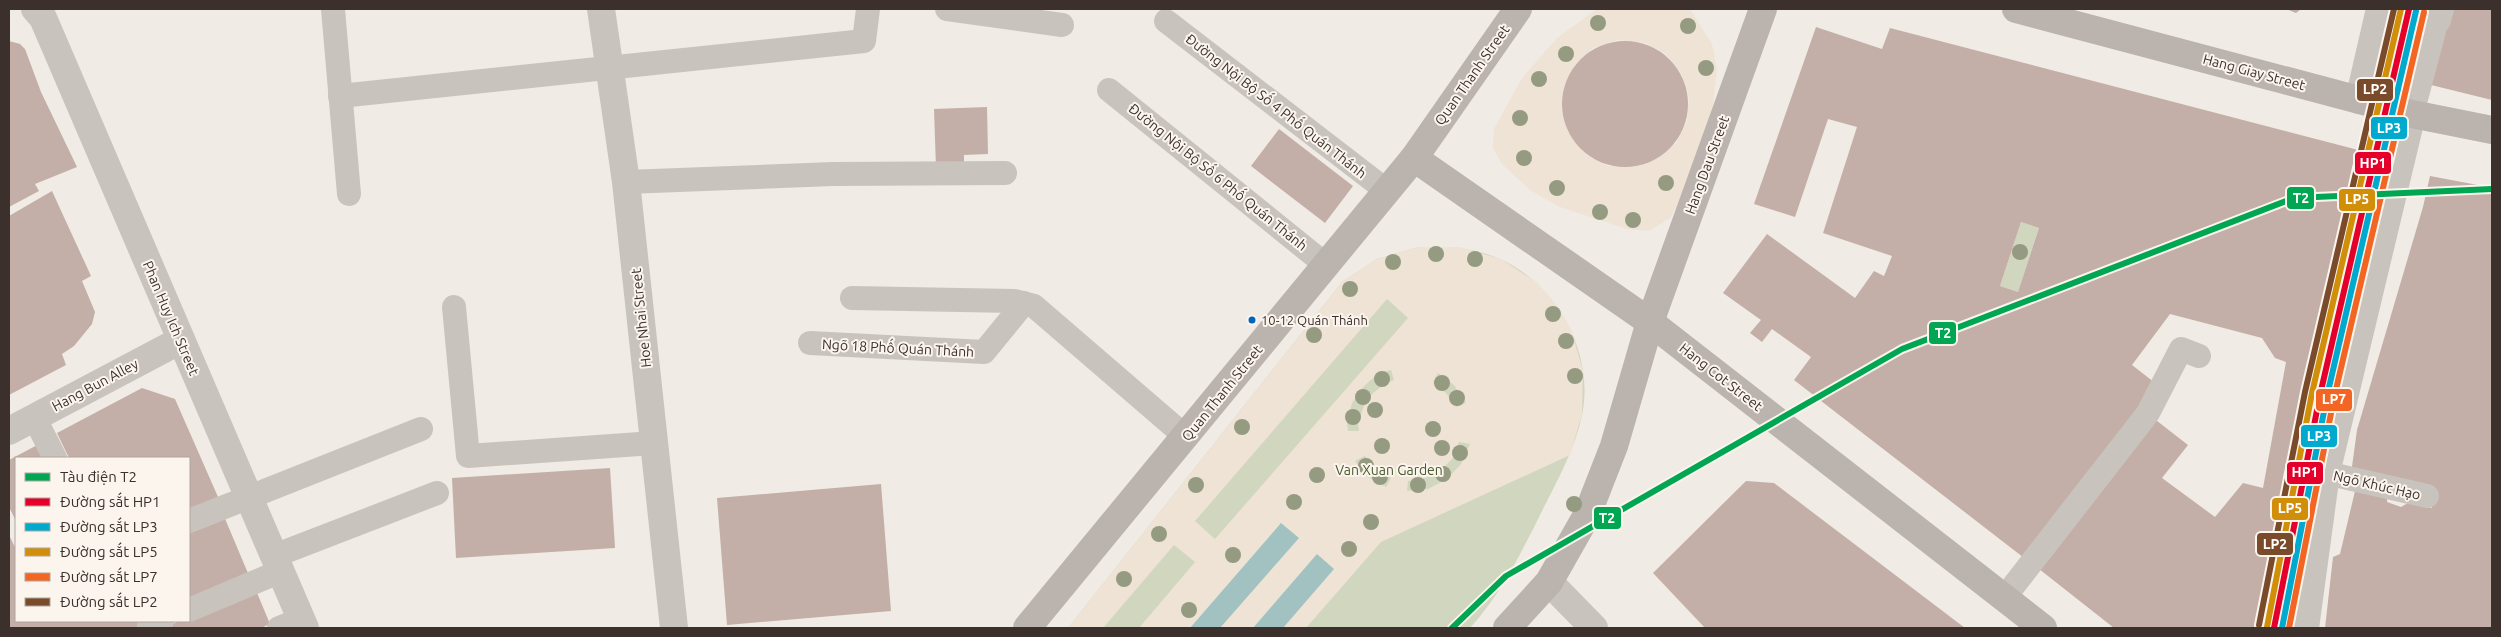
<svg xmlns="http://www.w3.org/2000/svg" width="2501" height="637" font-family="Ubuntu,sans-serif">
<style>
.green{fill:#d1d6bf}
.plaza{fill:#eee3d5;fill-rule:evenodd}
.water{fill:#a1c2c1}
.building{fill:#c3afa7;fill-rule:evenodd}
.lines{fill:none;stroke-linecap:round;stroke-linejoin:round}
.lane{stroke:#c9c3be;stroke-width:24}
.street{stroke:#c9c3be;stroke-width:28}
.secondary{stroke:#bab3ae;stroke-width:28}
.rail-1-casing{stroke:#fbf5ee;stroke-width:10}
.rail-2-casing{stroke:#fbf5ee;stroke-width:10}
.rail-3-casing{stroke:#fbf5ee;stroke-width:10}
.rail-4-casing{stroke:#fbf5ee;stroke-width:10}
.rail-5-casing{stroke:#fbf5ee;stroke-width:10}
.rail-1{stroke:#e4002b;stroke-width:6}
.rail-2{stroke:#00a9ce;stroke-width:6}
.rail-3{stroke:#d18e09;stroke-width:6}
.rail-4{stroke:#f26522;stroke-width:6}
.rail-5{stroke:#7a4b2a;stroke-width:6}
.metro-1-casing{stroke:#fbf5ee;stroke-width:10}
.metro-1{stroke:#00a651;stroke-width:6}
.tree{fill:#959b80}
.bus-dot{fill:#0065bd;stroke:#fbf5ee;stroke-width:2}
.labels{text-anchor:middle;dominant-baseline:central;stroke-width:4;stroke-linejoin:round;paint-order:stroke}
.bus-label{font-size:13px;fill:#3b302b;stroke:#fbf5ee;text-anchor:start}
.street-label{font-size:14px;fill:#3b302b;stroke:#fbf5ee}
.park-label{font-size:14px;fill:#4a5a2e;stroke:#fbf5ee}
.line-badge{stroke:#fbf5ee;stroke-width:2}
.badge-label{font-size:14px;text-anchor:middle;font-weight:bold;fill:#fff}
</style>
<rect width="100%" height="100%" fill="#f0ebe5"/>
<g class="green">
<polygon points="2021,222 2039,228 2018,292 2000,286"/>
<path d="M1418,247C1447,247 1473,247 1500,259C1557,284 1595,354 1582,415C1575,449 1558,479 1543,509C1522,551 1502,593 1470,628H1068L1342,282L1377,259Z"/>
</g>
<g class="plaza">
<path d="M1597,9H1690L1712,44L1717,69L1712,111L1680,200L1670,218L1649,231L1627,229L1560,207L1530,190L1502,164L1493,148L1494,129L1522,78L1557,38ZM1617,40L1646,43L1666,54L1681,73L1689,97L1687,121L1676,143L1654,160L1634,167L1608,166L1586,155L1568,132L1562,110L1564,86L1575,65L1593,48Z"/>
<path d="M1418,247H1460L1501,259L1536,282L1556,304L1571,329L1583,371L1582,414L1570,455L1381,542L1306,628H1139L1195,562L1174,545L1103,628H1068L1342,282L1377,259ZM1387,299L1408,318L1215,539L1195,521ZM1391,370L1394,380L1386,383L1372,394L1363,408L1358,424L1359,431H1348L1347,422L1352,403L1364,386L1379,373ZM1438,373L1454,385L1466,403L1456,407L1446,393L1433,383ZM1459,442L1470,444L1461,464L1447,479L1428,489L1407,491L1408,481L1425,478L1441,470L1453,458ZM1365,456L1376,468L1391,478L1386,487L1368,477L1355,461Z"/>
</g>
<g class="water">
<polygon points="1281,523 1299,538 1220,628 1190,628"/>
<polygon points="1317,554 1334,569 1283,628 1253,628"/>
</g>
<g class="building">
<polygon points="2286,9 2301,9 2296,13"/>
<polygon points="2449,9 2492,9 2492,100 2423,83"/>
<path d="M1816,27L1882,49L1890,28L2366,152L2311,375L2277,531L2262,628H2114L2034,565L2152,417L2188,445L2162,478L2215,517L2243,483L2263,488L2286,362L2275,358L2262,338L2170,314L2132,365L2159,386L2028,561L1794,380L1811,357L1772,329L1762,342L1750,333L1761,320L1723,293L1767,234L1855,298L1874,271L1884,276L1892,256L1823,233L1857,127L1828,119L1795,217L1754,204ZM2021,222L2039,228L2018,292L2000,286Z"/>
<circle cx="1625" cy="104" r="63"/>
<polygon points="9,41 20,44 25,49 41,92 77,167 35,184 39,191 9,207"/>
<polygon points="987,107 988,154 964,155 964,168 936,168 934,109"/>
<polygon points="1279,129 1353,186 1325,223 1251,166"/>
<polygon points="2430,176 2483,186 2492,191 2492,628 2325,628 2333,557 2340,554 2356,487 2387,493 2387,502 2401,507 2408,503 2432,508 2431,492 2351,474 2357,430 2423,207"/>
<polygon points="52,191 91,276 82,281 95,312 92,324 74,346 62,354 66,365 9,395 9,216"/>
<polygon points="142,388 175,399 218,497 189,510 189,458 69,458 57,433"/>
<polygon points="41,443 49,458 16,458 16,521 9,507 9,460"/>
<polygon points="610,468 615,548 456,558 452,478"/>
<polygon points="1746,481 1774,483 1965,628 1705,628 1653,573"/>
<polygon points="881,484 891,611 727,625 717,498"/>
<polygon points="223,514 250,578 189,604 189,529"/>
<polygon points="9,535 16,549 16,621 150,621 145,628 9,628"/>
<polygon points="255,588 270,624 261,628 162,628 180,621 189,621"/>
</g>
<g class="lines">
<g class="lane">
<polyline points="333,9 349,194"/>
<polyline points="947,9 1062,25"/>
<polyline points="1166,21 1387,191"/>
<polyline points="1109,90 1326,265"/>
<polyline points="340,96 864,41 868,9"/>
<polyline points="2412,114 2437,20"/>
<polyline points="626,182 833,174 1005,173"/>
<polyline points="852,298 1014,301 1034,306 1186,437"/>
<polyline points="454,307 468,456 654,443"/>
<polyline points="810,343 984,352 1024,303"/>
<polyline points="34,417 55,458"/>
<polyline points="2326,473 2427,496"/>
<polyline points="189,521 421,429"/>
<polyline points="274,556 437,493"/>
<polyline points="2004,598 2148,413 2181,349 2199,356"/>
<polyline points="189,610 281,571"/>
<polyline points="149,626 162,621"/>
<polyline points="279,628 301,619"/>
</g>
<g class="street">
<polyline points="35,9 43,18 305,628"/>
<polyline points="601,9 626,182 674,628"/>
<polyline points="2437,20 2440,9"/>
<polyline points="2359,100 2380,9"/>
<polyline points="9,431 181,340"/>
<polyline points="1549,582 1594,628"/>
<polyline points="2305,628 2326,473 2412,114"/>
</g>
<g class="secondary">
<polyline points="2016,9 2412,114 2492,130"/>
<polyline points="1414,158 1650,322 2043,628"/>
<polyline points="1027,628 1414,158 1518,9"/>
<polyline points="1507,628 1549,582 1587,515 1614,446 1650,322 1763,9"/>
</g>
<defs>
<polyline id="rail-1" points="2274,628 2320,395 2409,9"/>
<polyline id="rail-2" points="2282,628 2327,396 2416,11"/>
<polyline id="rail-3" points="2267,627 2312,393 2401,9"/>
<polyline id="rail-4" points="2289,628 2334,398 2424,12"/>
<polyline id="rail-5" points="2259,625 2305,392 2394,9"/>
</defs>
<use href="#rail-1" class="rail-1-casing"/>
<use href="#rail-2" class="rail-2-casing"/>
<use href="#rail-3" class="rail-3-casing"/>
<use href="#rail-4" class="rail-4-casing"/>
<use href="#rail-5" class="rail-5-casing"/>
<use href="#rail-1" class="rail-1"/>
<use href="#rail-2" class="rail-2"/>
<use href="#rail-3" class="rail-3"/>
<use href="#rail-4" class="rail-4"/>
<use href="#rail-5" class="rail-5"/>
<defs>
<polyline id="metro-1" points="1452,628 1506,576 1902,349 2294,198 2492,189"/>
</defs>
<use href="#metro-1" class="metro-1-casing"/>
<use href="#metro-1" class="metro-1"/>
</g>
<g class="tree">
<circle cx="1598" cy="23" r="8"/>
<circle cx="1688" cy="26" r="8"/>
<circle cx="1566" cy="54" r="8"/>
<circle cx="1706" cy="68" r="8"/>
<circle cx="1539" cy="79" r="8"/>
<circle cx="1520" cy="118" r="8"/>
<circle cx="1524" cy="158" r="8"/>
<circle cx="1666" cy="183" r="8"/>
<circle cx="1557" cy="188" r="8"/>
<circle cx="1600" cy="212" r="8"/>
<circle cx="1633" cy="220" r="8"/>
<circle cx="2020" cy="252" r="8"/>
<circle cx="1436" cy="254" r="8"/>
<circle cx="1475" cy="259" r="8"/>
<circle cx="1393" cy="262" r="8"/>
<circle cx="1350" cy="289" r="8"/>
<circle cx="1553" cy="314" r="8"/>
<circle cx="1314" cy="335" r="8"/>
<circle cx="1566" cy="341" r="8"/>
<circle cx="1575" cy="376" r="8"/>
<circle cx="1382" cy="379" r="8"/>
<circle cx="1442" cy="383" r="8"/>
<circle cx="1363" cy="397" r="8"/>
<circle cx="1457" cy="398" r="8"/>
<circle cx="1375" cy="410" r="8"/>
<circle cx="1353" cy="417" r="8"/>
<circle cx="1242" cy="427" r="8"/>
<circle cx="1433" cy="429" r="8"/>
<circle cx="1382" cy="446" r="8"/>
<circle cx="1442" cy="448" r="8"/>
<circle cx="1460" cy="453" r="8"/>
<circle cx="1366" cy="466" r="8"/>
<circle cx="1443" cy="474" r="8"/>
<circle cx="1317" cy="475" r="8"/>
<circle cx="1380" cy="477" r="8"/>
<circle cx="1196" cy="485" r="8"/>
<circle cx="1418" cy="485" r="8"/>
<circle cx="1294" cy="502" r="8"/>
<circle cx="1574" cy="504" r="8"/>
<circle cx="1371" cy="522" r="8"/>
<circle cx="1159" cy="534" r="8"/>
<circle cx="1349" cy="549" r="8"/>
<circle cx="1233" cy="555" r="8"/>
<circle cx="1124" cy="579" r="8"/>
<circle cx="1189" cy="610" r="8"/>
</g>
<circle class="bus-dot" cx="1252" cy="320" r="4.5"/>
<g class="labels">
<g class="bus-label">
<text x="1261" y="320">10-12 Quán Thánh</text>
</g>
<g class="street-label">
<text transform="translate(2254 72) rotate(15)">Hang Giay Street</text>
<text transform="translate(1472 75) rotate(-55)">Quan Thanh Street</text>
<text transform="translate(1276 106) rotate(38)">Đường Nội Bộ Số 4 Phố Quán Thánh</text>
<text transform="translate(1707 165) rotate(-70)">Hang Dau Street</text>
<text transform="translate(1218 177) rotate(39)">Đường Nội Bộ Số 6 Phố Quán Thánh</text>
<text transform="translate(171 318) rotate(67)">Phan Huy Ich Street</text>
<text transform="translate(641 318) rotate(-96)">Hoe Nhai Street</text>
<text transform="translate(898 348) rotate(3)">Ngõ 18 Phố Quán Thánh</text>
<text transform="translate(1721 377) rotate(38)">Hang Cot Street</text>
<text transform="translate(95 385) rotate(-28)">Hang Bun Alley</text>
<text transform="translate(1222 393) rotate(-51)">Quan Thanh Street</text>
<text transform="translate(2377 485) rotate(13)">Ngõ Khúc Hạo</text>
</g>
<g class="park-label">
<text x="1389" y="470">Van Xuan Garden</text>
</g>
</g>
<g class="line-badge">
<rect x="2356" y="78" width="38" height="24" rx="5" fill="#7a4b2a"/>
<rect x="2370" y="116" width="38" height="24" rx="5" fill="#00a9ce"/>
<rect x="2354" y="151" width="38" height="24" rx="5" fill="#e4002b"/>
<rect x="2286" y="186" width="29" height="24" rx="5" fill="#00a651"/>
<rect x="2338" y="188" width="38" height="24" rx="5" fill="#d18e09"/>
<rect x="1928" y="321" width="29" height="24" rx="5" fill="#00a651"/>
<rect x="2315" y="388" width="38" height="24" rx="5" fill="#f26522"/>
<rect x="2300" y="424" width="38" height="24" rx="5" fill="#00a9ce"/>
<rect x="2286" y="461" width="38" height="24" rx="5" fill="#e4002b"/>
<rect x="2271" y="497" width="38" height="24" rx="5" fill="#d18e09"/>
<rect x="1593" y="506" width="29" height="24" rx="5" fill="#00a651"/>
<rect x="2256" y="532" width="38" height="24" rx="5" fill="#7a4b2a"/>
</g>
<g class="badge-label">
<text x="2375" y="94">LP2</text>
<text x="2389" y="133">LP3</text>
<text x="2373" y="168">HP1</text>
<text x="2301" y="203">T2</text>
<text x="2357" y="204">LP5</text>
<text x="1943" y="338">T2</text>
<text x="2334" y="404">LP7</text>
<text x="2319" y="441">LP3</text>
<text x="2305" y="477">HP1</text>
<text x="2290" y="513">LP5</text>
<text x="1607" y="523">T2</text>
<text x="2275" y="549">LP2</text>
</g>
<rect width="2501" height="637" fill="none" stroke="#3b302b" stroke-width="20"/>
<rect x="15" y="457" width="175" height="165" fill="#fbf5ee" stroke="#aea6a0"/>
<rect x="25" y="473" width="25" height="8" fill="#00a651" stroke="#aea6a0"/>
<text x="60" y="482" font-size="15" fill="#3b302b">Tàu điện T2</text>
<rect x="25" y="498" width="25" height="8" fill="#e4002b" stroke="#aea6a0"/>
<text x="60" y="507" font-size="15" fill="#3b302b">Đường sắt HP1</text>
<rect x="25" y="523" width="25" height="8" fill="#00a9ce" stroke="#aea6a0"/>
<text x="60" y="532" font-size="15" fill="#3b302b">Đường sắt LP3</text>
<rect x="25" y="548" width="25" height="8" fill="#d18e09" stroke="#aea6a0"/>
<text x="60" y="557" font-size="15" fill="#3b302b">Đường sắt LP5</text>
<rect x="25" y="573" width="25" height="8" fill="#f26522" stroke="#aea6a0"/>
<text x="60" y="582" font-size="15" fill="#3b302b">Đường sắt LP7</text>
<rect x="25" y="598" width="25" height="8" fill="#7a4b2a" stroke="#aea6a0"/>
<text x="60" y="607" font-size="15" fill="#3b302b">Đường sắt LP2</text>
</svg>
